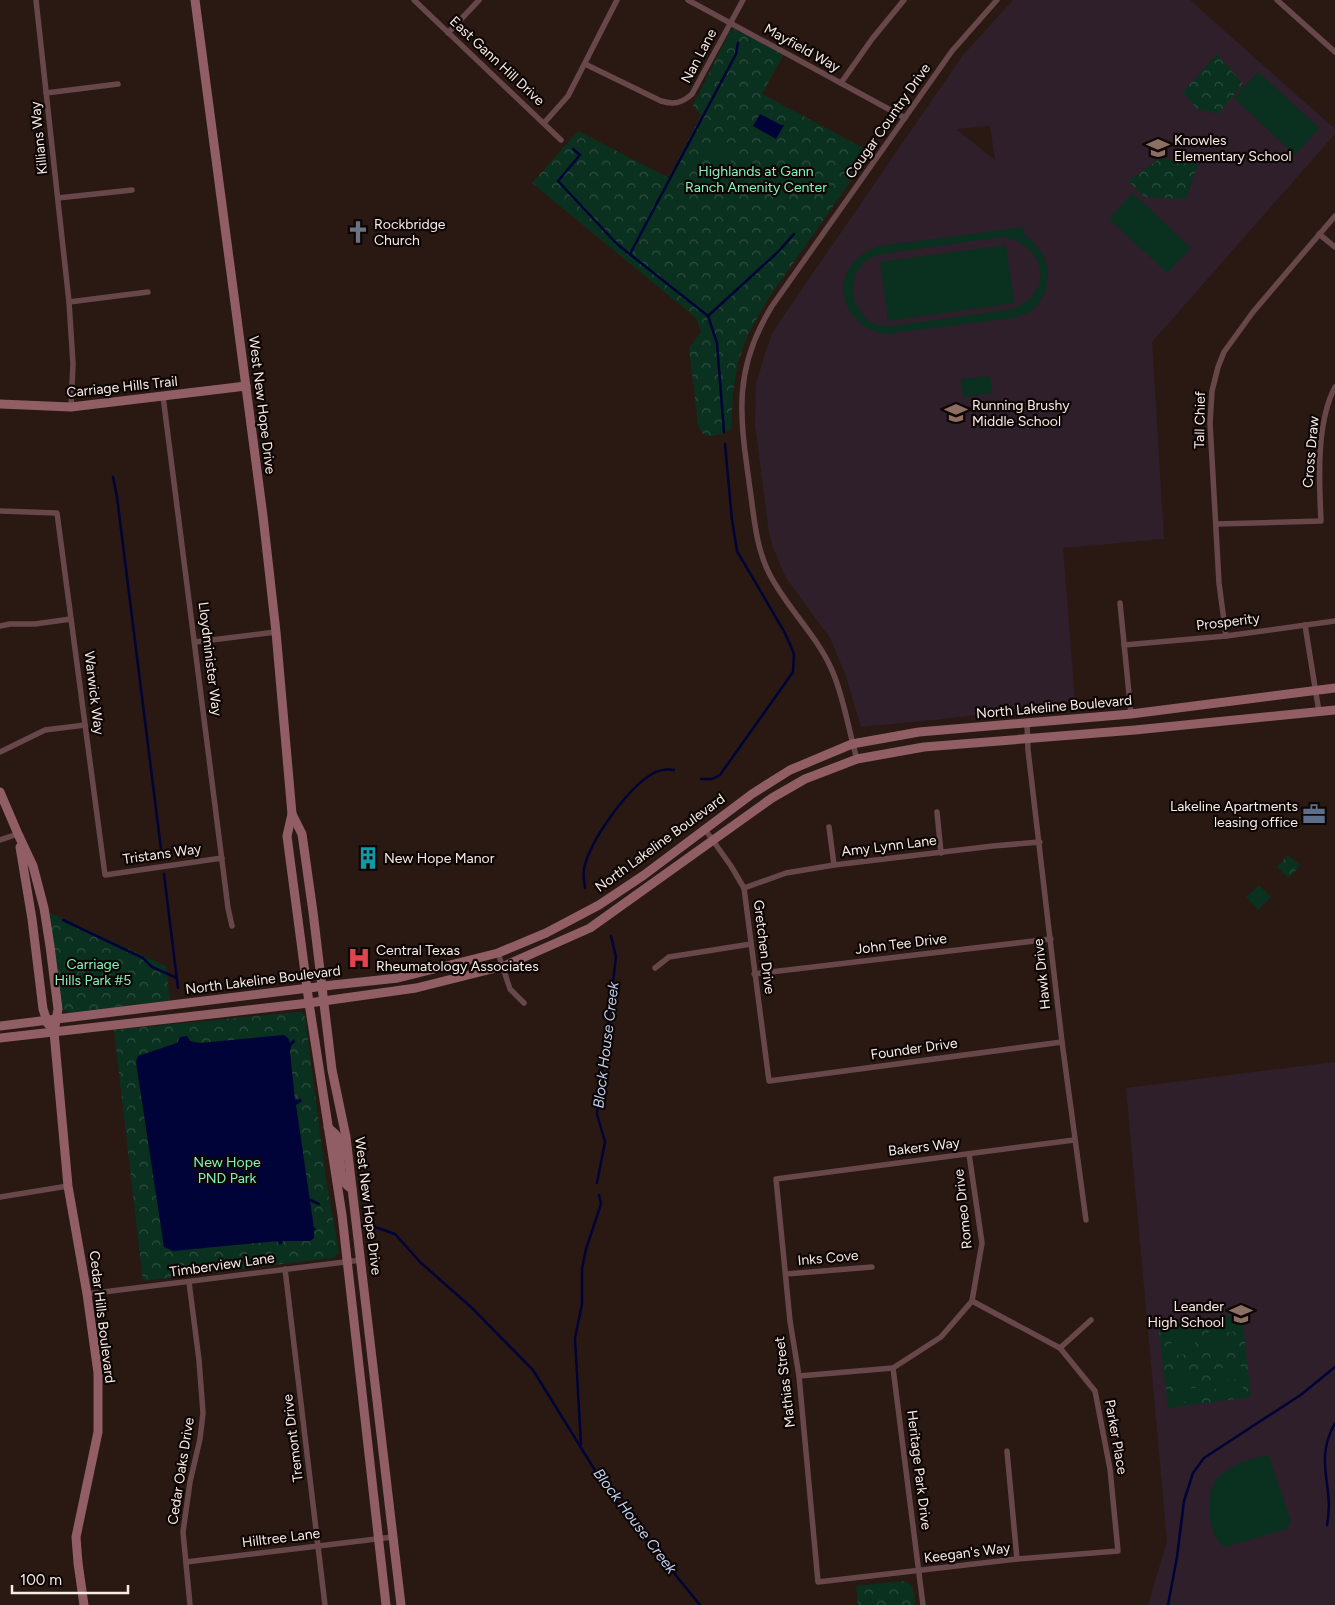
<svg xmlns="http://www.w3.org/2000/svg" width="1335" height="1605" font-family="Figtree,sans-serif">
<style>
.education{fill:#2e1f2a;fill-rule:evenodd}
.park{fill:url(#park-crowns)}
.garden{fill:#0a301f;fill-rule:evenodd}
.water{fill:#000337}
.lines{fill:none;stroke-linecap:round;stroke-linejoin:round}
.stream{stroke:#000337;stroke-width:2.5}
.street{stroke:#68474b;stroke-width:5.5}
.secondary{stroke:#915e65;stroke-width:9}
.labels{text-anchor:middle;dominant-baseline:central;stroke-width:4.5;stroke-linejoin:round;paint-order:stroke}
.street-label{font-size:14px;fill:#f8ebe6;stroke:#0d0604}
.poi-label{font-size:14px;fill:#f8ebe6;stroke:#0d0604;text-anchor:start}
.park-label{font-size:14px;fill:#84f2ba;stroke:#0d0604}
.water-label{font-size:15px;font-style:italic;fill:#bfd1f3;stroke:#0d0604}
</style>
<defs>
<pattern id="park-crowns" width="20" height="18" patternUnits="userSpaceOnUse" patternTransform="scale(1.25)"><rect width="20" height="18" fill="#0a301f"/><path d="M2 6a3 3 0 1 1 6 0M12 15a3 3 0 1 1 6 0" fill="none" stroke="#2e4e40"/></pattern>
</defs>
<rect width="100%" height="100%" fill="#2a1912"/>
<g class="education">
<path d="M1013,0H1190L1335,129V134L1152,342L1164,539L1063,548L1075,700L953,718L861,727L845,674L830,638L786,578L774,550L769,533L755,425L756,384L765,353L772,334L780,321L963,55ZM990,126L995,160L956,129Z"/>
<polygon points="1335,1062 1335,1605 1148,1605 1167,1541 1126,1088"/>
</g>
<g class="park">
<path d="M734,29L784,54L762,94L871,152L768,299L748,334L738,362L733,394L731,429C725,433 708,440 702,433C701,432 698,425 698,424L689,348L701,332L696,318L532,183L578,131L669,178L701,115L693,105L730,31Z"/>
<polygon points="1217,54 1243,84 1218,114 1197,109 1183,92"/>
<polygon points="1161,158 1199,162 1186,199 1145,197 1128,181"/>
<polygon points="1288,855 1300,865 1289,878 1277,867"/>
<polygon points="48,912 166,966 170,1000 69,1013 63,1010 60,1004"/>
<polygon points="297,1012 301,1012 305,1016 326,1180 339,1252 336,1256 332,1258 143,1281 114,1030"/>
<polygon points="1242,1314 1251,1397 1168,1408 1158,1324"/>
<path d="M904,1581C916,1584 914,1595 915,1605H858L856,1586Z"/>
</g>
<g class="garden">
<polygon points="1258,72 1319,128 1295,155 1234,98"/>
<polygon points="725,144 734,171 719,176 711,149"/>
<polygon points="1133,193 1191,248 1167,273 1109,219"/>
<path d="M1024,227V234C1044,250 1055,270 1043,295C1040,302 1035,309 1028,313C1024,315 1018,316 1013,318L885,334C847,327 828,284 859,257C865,252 872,249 880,246ZM1001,237C1046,242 1056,293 1013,309L892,326C886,326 878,326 872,323C868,321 864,316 861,312C849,298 850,275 864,263C869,258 875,256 881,254Z"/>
<polygon points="1006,245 1014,303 888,321 880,262"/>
<polygon points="990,376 992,393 963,397 961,379"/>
<polygon points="1259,885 1271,897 1258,910 1246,897"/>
<polygon points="1235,1319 1237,1331 1209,1335 1208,1322"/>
<polygon points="1193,1324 1194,1336 1167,1340 1165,1327"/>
<polygon points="1237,1336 1238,1348 1211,1351 1210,1339"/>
<polygon points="1195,1340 1196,1353 1169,1356 1168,1344"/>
<polygon points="1241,1366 1242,1378 1215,1381 1214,1369"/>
<polygon points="1199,1370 1200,1383 1173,1386 1172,1374"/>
<polygon points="1242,1382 1244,1394 1217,1397 1215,1385"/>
<polygon points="1200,1387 1202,1400 1175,1403 1173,1391"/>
<path d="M1269,1456L1291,1521L1287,1529L1224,1547C1215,1539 1211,1528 1210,1516C1209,1506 1209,1495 1213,1486C1220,1468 1252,1457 1269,1456Z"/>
</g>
<g class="water">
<polygon points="760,114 781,125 784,125 776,139 753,126"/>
<polygon points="284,1035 288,1038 290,1043 294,1039 295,1042 291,1046 290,1051 295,1100 301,1099 302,1101 296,1105 314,1228 317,1229 314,1231 314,1238 310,1241 283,1241 282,1244 279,1245 278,1241 173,1251 164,1247 136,1062 138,1056 177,1043 180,1037 187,1036 190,1041 200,1043"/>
</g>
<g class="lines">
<g class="stream">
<polyline points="573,149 580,155 558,181 617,244 708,316"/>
<polyline points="630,254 736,54 738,43"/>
<polyline points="708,316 778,252 794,234"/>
<polyline points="708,316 717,343 724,432"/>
<polyline points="113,477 117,497 162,857"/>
<polyline points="701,779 712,779 720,775 793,672 794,654 785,633 737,551 732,520 725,444"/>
<polyline points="164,874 178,988"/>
<path d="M585,888C584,882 583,875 584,869C590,840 627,789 652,774C659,770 667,769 674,770"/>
<polyline points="63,920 143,958 152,967 177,978"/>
<polyline points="597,1183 605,1142 597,1114 616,957 611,936"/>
<polyline points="308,1199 319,1204"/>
<polyline points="372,1226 395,1234 420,1262 471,1307 533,1370 609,1493 700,1605"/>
<polyline points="581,1445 575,1338 582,1304 582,1269 586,1249 601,1204 599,1195"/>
<path d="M1327,1525C1335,1486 1313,1462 1335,1423"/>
<polyline points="1168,1605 1177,1557 1184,1501 1193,1473 1204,1458 1302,1394 1335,1367"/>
</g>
<g class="street">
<polyline points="36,0 69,302 73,364 71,407"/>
<polyline points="414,0 561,140"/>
<polyline points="688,0 905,118"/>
<polyline points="1277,0 1335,52"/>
<polyline points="448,33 479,0"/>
<path d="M585,64L661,101C674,105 682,103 692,94L743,0"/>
<polyline points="841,83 872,39 904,0"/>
<polyline points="46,93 118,84"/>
<polyline points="544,123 568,96 617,0"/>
<polyline points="58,198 132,190"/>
<polyline points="1319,234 1335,247"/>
<polyline points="69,302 148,292"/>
<polyline points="163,396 228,908 232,926"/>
<polyline points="0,511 57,513 105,875 222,858"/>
<path d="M1216,524L1321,521C1319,481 1316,423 1335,387"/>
<polyline points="1120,603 1131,714"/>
<polyline points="1305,625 1319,712"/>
<polyline points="0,626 10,624 35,624 71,619"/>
<polyline points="1226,636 1219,583 1210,423 1212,391 1218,367 1224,352 1253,312 1335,216"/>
<polyline points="195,642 276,632"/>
<polyline points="1124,645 1226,636 1335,621"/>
<polyline points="1027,724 1028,750 1062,1042 1086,1220"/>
<polyline points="0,752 45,730 85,725"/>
<path d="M857,759C848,729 844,696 831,668C815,633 786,607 769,573C756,547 754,517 750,489C740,417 732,371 772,306L952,51L997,0"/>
<polyline points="937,812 941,853"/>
<polyline points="829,827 834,865"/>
<polyline points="704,828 731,866 744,888 769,1081 1062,1042"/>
<polyline points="0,840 18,834"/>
<polyline points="744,888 786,873 834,865 993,846 1040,842"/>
<polyline points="498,953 510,989 524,1003"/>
<polyline points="655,968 669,957 751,944"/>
<polyline points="754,974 1051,939"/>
<polyline points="0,1197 68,1186"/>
<polyline points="285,1269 325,1605"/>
<polyline points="786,1274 872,1267"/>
<polyline points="189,1282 199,1360 203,1413 200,1439 190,1482 183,1532 190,1605"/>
<polyline points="87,1294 361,1260"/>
<polyline points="972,1301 1060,1348 1095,1391 1110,1469 1118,1551 1017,1559 818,1582 799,1376 790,1321 776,1179 1074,1140"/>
<polyline points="1060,1348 1091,1320"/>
<polyline points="893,1368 923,1605"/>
<polyline points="799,1376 893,1368 941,1337 972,1301 982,1243 969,1154"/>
<polyline points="1007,1451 1017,1559"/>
<polyline points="186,1562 393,1537"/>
</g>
<g class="secondary">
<polyline points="195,0 263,516 276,632 292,814 287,836 309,1003 342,1215 386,1605"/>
<polyline points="0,404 71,407 246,386"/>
<polyline points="0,792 18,834 33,866 44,908 50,946 58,1009 54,1032 68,1186 87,1294 98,1373 98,1432 76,1537 78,1563 84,1605"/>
<polyline points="292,814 302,834 313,912 332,1070 346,1137 401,1605"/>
<polyline points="20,847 32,919 43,1009 48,1024"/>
<polyline points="0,1026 333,985 398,978 498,953 546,933 599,905 644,875 752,794 790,770 852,744 919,732 1131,714 1335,688"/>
<polyline points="0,1038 309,1003 416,988 504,966 590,928 772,798 805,779 857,759 924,747 1135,730 1335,710"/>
<path d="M328,1127C330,1130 335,1133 337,1136C344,1150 334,1180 352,1189"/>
</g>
</g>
<defs>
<symbol id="school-bare" viewBox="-9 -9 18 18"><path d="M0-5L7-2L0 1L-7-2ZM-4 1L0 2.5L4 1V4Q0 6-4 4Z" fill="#8d6e63" stroke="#0d0604" stroke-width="2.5" paint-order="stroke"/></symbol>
<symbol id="church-bare" viewBox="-9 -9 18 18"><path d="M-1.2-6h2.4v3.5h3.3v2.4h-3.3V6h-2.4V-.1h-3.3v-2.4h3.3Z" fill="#6b7280" stroke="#0d0604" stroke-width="2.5" paint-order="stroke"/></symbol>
<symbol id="office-bare" viewBox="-9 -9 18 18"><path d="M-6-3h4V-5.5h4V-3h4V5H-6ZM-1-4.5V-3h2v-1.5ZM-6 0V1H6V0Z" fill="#5c6f8a" stroke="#0d0604" stroke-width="2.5" paint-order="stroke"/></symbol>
<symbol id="building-bare" viewBox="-9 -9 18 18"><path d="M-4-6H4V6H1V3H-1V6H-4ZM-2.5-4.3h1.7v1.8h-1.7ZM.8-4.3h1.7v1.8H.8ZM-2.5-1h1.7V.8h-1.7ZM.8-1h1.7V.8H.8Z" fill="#0f9aa8" stroke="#0d0604" stroke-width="2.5" paint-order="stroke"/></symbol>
<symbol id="hospital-bare" viewBox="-9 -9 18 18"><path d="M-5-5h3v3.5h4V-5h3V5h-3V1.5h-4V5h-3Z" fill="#e0444e" stroke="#0d0604" stroke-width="2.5" paint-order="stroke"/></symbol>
</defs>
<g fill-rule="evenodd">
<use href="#school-bare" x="1142" y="132" width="32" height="32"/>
<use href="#church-bare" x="342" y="216" width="32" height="32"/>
<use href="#school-bare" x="940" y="397" width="32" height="32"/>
<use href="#office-bare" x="1298" y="798" width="32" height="32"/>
<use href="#building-bare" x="352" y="842" width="32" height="32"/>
<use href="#hospital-bare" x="343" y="942" width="32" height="32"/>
<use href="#school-bare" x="1225" y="1298" width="32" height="32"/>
</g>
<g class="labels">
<g class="street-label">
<text transform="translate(802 48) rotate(29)">Mayfield Way</text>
<text transform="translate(699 56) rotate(-62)">Nan Lane</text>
<text transform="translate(497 61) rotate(43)">East Gann Hill Drive</text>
<text transform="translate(888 121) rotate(-55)">Cougar Country Drive</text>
<text transform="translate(39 138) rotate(-96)">Killians Way</text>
<text transform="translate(122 387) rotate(-6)">Carriage Hills Trail</text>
<text transform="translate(262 405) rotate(83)">West New Hope Drive</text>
<text transform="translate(1200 420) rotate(-89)">Tall Chief</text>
<text transform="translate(1311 452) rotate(-85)">Cross Draw</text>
<text transform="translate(1228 622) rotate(-7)">Prosperity</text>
<text transform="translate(210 659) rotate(83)">Lloydminister Way</text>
<text transform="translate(94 693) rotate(83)">Warwick Way</text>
<text transform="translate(1054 707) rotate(-5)">North Lakeline Boulevard</text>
<text transform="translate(660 843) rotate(-36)">North Lakeline Boulevard</text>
<text transform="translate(889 846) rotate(-7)">Amy Lynn Lane</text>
<text transform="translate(162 854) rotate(-8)">Tristans Way</text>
<text transform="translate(901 944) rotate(-7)">John Tee Drive</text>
<text transform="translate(764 947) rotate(83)">Gretchen Drive</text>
<text transform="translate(1042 974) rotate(-96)">Hawk Drive</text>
<text transform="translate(263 980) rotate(-7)">North Lakeline Boulevard</text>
<text transform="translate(914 1049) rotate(-8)">Founder Drive</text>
<text transform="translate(924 1147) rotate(-7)">Bakers Way</text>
<text transform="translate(368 1206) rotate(83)">West New Hope Drive</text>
<text transform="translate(963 1209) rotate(-96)">Romeo Drive</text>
<text transform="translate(828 1258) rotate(-5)">Inks Cove</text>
<text transform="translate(222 1265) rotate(-8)">Timberview Lane</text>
<text transform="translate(102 1317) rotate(83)">Cedar Hills Boulevard</text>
<text transform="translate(785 1382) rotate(-97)">Mathias Street</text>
<text transform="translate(1116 1437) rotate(80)">Parker Place</text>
<text transform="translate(293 1438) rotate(-97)">Tremont Drive</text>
<text transform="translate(919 1470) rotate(83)">Heritage Park Drive</text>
<text transform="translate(181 1471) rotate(-81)">Cedar Oaks Drive</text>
<text transform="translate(281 1538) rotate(-7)">Hilltree Lane</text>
<text transform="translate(967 1553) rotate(-7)">Keegan's Way</text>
</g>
<g class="poi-label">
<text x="1174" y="140">Knowles<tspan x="1174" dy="16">Elementary School</tspan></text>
<text x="374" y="224">Rockbridge<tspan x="374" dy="16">Church</tspan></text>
<text x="972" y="405">Running Brushy<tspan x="972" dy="16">Middle School</tspan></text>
<text x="1298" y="806" text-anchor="end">Lakeline Apartments<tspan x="1298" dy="16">leasing office</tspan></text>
<text x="384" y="858">New Hope Manor</text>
<text x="376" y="950">Central Texas<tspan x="376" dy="16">Rheumatology Associates</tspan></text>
<text x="1224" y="1306" text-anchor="end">Leander<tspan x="1224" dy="16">High School</tspan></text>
</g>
<g class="park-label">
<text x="756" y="171">Highlands at Gann<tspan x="756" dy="16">Ranch Amenity Center</tspan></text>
<text x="93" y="964">Carriage<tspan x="93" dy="16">Hills Park #5</tspan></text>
<text x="227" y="1162">New Hope<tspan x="227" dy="16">PND Park</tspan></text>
</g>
<g class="water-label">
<text transform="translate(606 1045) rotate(-83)">Block House Creek</text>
<text transform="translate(635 1521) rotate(53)">Block House Creek</text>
</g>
</g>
<path d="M12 1585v8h116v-8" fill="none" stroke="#f8ebe6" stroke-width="2.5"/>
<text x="20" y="1585" font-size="15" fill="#f8ebe6" stroke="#0d0604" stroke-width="4" paint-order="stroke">100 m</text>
</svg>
